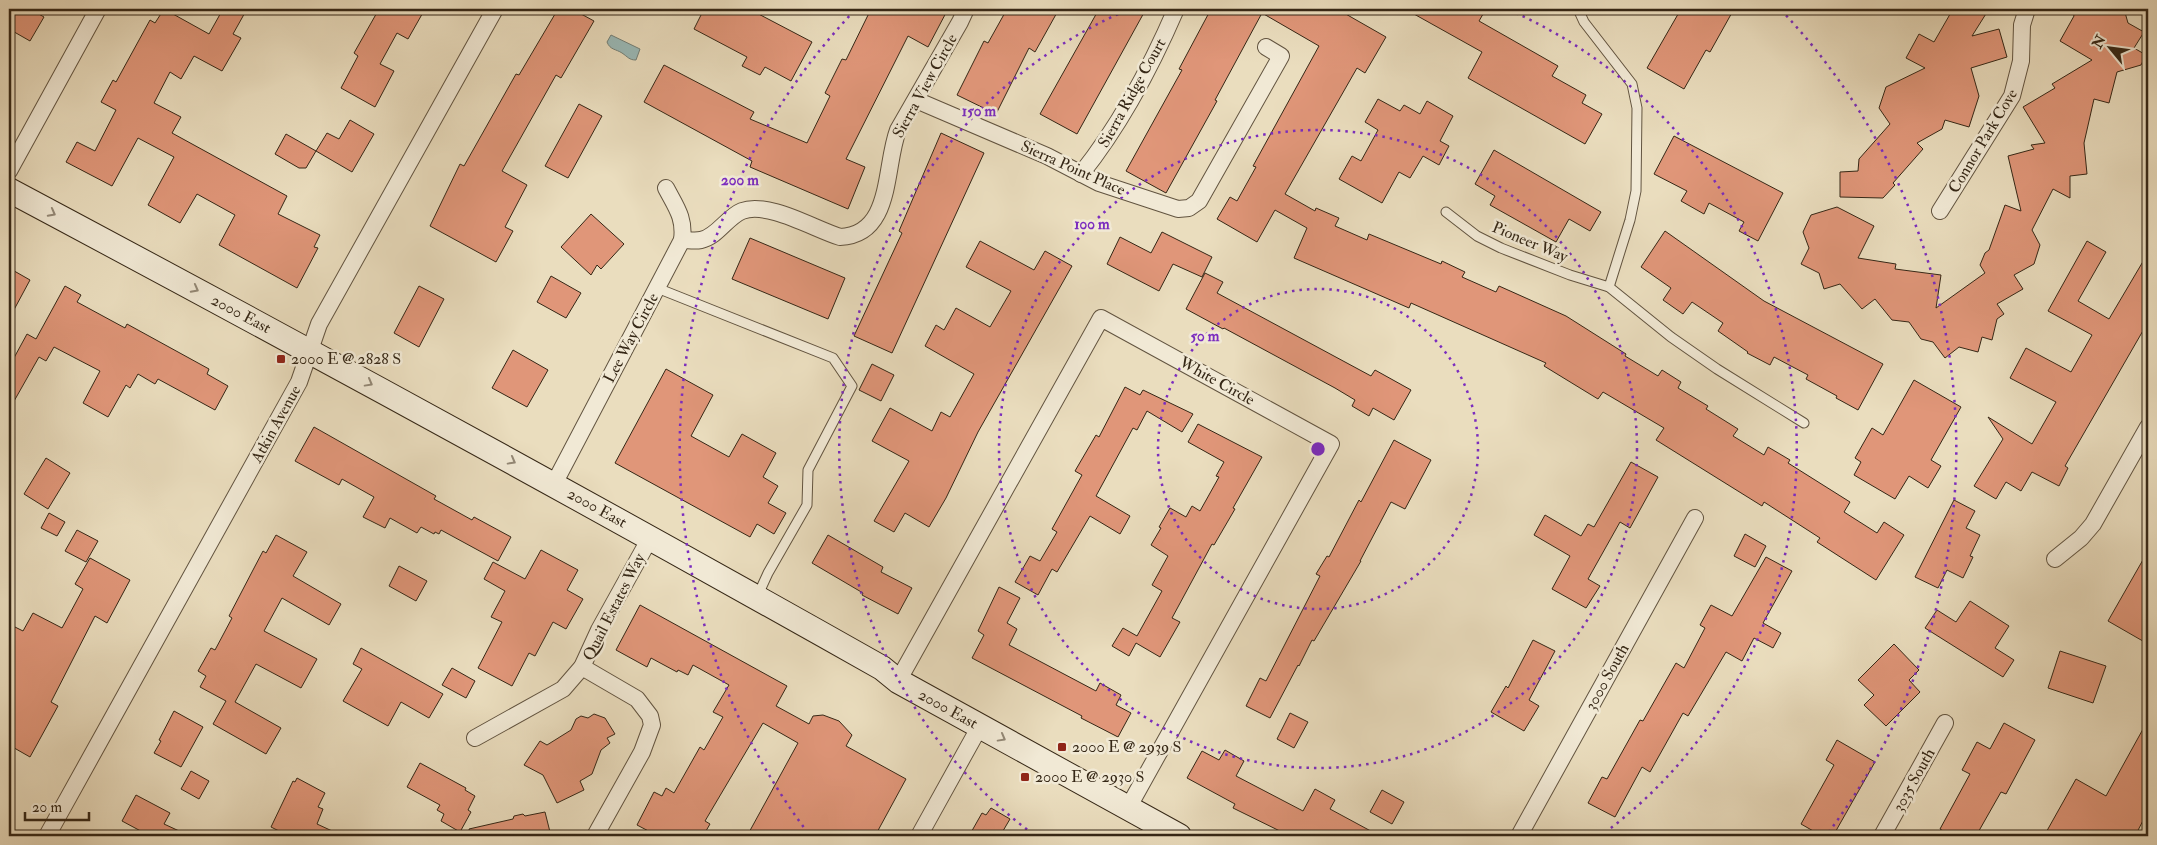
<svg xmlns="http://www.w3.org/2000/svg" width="2157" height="845" font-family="'IM FELL Double Pica',serif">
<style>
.water{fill:#9abab8;stroke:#727f77}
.building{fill:#e09679;stroke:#352716}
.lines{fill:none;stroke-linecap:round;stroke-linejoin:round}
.lane-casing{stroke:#625440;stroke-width:11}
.street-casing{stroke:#625440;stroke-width:18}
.secondary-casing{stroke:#352716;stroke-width:26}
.lane{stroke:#f1e9d5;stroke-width:9}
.street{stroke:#f1e9d5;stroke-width:16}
.secondary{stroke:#f1e9d5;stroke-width:24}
.oneway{stroke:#938876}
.ring{fill:none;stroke:#7b2cbf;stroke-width:2.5;stroke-dasharray:2.5 5}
.poi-dot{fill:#8f2418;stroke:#f1e9d5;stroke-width:2}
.labels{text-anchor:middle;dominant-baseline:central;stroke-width:5;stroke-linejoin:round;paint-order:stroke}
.street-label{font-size:16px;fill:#352716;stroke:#f1e9d5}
.poi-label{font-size:16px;fill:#352716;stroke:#f1e9d5;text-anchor:start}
.centre{fill:#7b2cbf;stroke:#f1e9d5;stroke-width:2.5}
.ring-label{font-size:15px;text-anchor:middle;font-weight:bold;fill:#7b2cbf;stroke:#f1e9d5;stroke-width:5;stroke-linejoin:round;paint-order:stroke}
</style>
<rect width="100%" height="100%" fill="#eaddbe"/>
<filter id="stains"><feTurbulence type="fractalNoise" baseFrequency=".004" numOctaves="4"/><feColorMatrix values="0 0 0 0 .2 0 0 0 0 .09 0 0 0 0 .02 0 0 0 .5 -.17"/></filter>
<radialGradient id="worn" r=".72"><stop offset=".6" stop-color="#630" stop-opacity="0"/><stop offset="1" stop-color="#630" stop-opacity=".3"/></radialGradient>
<path class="water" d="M611,35L640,49L636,60C629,60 628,57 622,53C616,49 610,50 607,42Z"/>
<g class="building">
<polygon points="9,9 30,9 44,17 30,41 9,29"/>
<polygon points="164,9 209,34 223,9 247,9 233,34 241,38 222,71 194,56 181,79 170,72 154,103 181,117 172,133 287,196 278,214 320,235 314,247 318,248 297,288 219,245 235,215 197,194 180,223 148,205 174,157 138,138 112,186 66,162 77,142 95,151 116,110 101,102 113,80 116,82 150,20 155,23"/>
<polygon points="379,9 425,9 408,39 397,33 380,64 394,71 375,107 341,88 358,56 354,53"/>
<polygon points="558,9 572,9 594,21 561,78 556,75 502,171 527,185 505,227 513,231 496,262 430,226 460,164 464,166 516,74 519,75"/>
<polygon points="704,9 749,9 812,42 791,81 765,67 760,75 742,66 747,57 694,29"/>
<polygon points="871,9 948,9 928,47 908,36 846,159 865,167 848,209 750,167 752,161 644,102 664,65 754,112 750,119 807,143 830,96 825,93 842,59 846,60"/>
<polygon points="1007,9 1059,9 1035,52 1029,48 996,114 957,95 984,41 988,43"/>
<polygon points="1099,9 1146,9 1077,134 1040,114"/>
<polygon points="1211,9 1337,9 1386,37 1365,73 1357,68 1285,194 1315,211 1316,208 1339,218 1335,226 1367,240 1369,234 1441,264 1442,261 1465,272 1462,277 1496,292 1499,286 1566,316 1626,354 1625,356 1658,376 1662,370 1681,382 1678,388 1708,406 1706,409 1738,429 1733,436 1764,455 1768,447 1790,460 1788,463 1850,502 1844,512 1877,533 1884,522 1904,535 1876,580 1817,542 1820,538 1764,502 1762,506 1656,440 1664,428 1603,392 1598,399 1544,366 1546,363 1411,303 1409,308 1294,258 1307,228 1275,210 1257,242 1217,219 1230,197 1237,201 1256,167 1253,166 1319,46 1262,13 1215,100 1217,101 1166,193 1126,171 1182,70 1179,69"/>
<polygon points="1405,9 1486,9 1479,21 1558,66 1552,76 1586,95 1582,103 1602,114 1585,144 1468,78 1482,52"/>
<polygon points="1681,9 1734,9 1710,52 1706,50 1684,89 1647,68"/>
<polygon points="1953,9 1989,9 1972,36 1999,29 2007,57 1971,68 1979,96 1969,127 1945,120 1942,129 1917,143 1923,149 1893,183 1895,185 1883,198 1840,197 1840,172 1858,171 1859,159 1890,124 1879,108 1886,87 1925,68 1906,58 1919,34 1934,42"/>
<polygon points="2072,9 2124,9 2128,23 2144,32 2134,48 2146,55 2141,65 2117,72 2109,103 2094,99 2084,143 2087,174 2070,176 2070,198 2053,189 2032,230 2040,245 2034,264 2014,275 2023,289 1997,304 2004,314 1997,319 1992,340 1982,337 1978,352 1959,347 1945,358 1933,342 1921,339 1909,322 1892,320 1875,299 1862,309 1840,284 1824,289 1819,273 1801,264 1809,248 1803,232 1811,215 1837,207 1874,226 1858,258 1896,264 1895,269 1941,275 1936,308 1985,273 1980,265 1985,253 1989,250 2005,205 2021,211 2008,156 2034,149 2031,145 2045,143 2023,107 2055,88 2052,84 2092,60 2060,41 2074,16"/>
<polygon points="1378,99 1400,111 1404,105 1420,114 1427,101 1453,116 1440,141 1449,146 1439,165 1423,156 1410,178 1399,172 1382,203 1339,179 1352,156 1361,161 1378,130 1365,122"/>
<polygon points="579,104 602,116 568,178 545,166"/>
<polygon points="350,120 374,134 352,172 316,151 327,133 339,139"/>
<polygon points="941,133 984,153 892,353 854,336 902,233 899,231"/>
<polygon points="286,134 316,151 306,168 299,168 275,154"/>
<polygon points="1674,136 1783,193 1758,241 1739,231 1744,222 1709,203 1704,214 1681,201 1687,191 1654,174"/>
<polygon points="1494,150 1601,212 1590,231 1569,219 1556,242 1490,205 1495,196 1475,184"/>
<polygon points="591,214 624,244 601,269 597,265 591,275 561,247"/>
<polygon points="1665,231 1764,301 1883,364 1858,410 1836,398 1837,396 1806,379 1808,375 1774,357 1770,365 1747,353 1748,352 1718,331 1723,323 1692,302 1683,314 1663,300 1671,288 1641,267"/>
<polygon points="1162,232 1212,257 1202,277 1173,264 1159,291 1107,264 1120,237 1151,253"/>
<polygon points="750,238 845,278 828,319 732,279"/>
<polygon points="980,241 1034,270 1045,251 1072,266 978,432 946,498 929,527 905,513 894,532 874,521 909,461 872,441 890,408 932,431 941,412 950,417 974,374 925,346 936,325 944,330 956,308 990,327 1011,291 966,267"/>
<polygon points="2087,241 2106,252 2078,301 2109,319 2148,253 2148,322 2065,466 2068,468 2059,486 2032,472 2021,491 2006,482 1996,499 1974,486 2003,439 1988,417 2032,444 2056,402 2010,378 2026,348 2071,372 2092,335 2048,311"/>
<polygon points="9,268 30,280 9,319"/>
<polygon points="1205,273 1223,282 1217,293 1371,376 1375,370 1411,390 1394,420 1373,408 1369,416 1352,406 1355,400 1335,388 1224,328 1223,329 1186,309"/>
<polygon points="551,276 581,293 566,318 537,302"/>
<polygon points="65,286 81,295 77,302 125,328 127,324 209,369 207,374 228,386 215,410 158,379 155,384 138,374 130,388 126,385 108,417 83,403 100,371 54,347 46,361 39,357 9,410 9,367 27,334 36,339"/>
<polygon points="419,286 444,299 419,347 394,333"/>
<polygon points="513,350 548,370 527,407 492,388"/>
<polygon points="872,364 894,375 881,401 859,390"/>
<polygon points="666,369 713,395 691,436 729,457 742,434 776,453 763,477 778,486 768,503 786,513 774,534 757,524 750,537 615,463"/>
<polygon points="1914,380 1961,407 1931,460 1941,466 1928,488 1909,476 1895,499 1854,475 1861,462 1855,458 1872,428 1883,435"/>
<polygon points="1125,387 1140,395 1143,390 1193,414 1182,432 1147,411 1137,430 1133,428 1096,496 1130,516 1120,534 1090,516 1057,572 1052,569 1038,595 1015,582 1030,556 1040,561 1057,532 1052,529 1082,475 1075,471 1096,435 1099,437"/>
<polygon points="1198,424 1262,457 1233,508 1235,509 1214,545 1212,544 1172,618 1180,622 1160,657 1136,643 1129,656 1112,646 1123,628 1137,636 1162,591 1152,585 1168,556 1151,545 1161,528 1159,527 1170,508 1186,517 1192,506 1200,511 1219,477 1216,476 1224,462 1188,442"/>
<polygon points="314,427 436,496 434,499 472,520 474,517 511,537 498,561 441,530 439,534 435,532 434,534 421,527 417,533 390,518 385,528 363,517 374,497 342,479 339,485 295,461"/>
<polygon points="1394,440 1431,460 1405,509 1391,502 1360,561 1361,561 1314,641 1312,640 1299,666 1298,665 1270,718 1246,706 1260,678 1266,681 1320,576 1316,574 1327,556 1329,557 1359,500 1361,502"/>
<polygon points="46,458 70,473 48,509 24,494"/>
<polygon points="1631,462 1658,477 1630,528 1620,522 1588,579 1600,586 1586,608 1552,589 1570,556 1534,535 1545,515 1581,536 1588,524 1594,527"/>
<polygon points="1954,500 1975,511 1966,528 1980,535 1970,556 1973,557 1963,578 1947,570 1938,588 1915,577"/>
<polygon points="49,513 65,522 57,536 41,528"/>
<polygon points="77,530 98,541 86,562 65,551"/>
<polygon points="1745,534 1766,546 1755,567 1734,556"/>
<polygon points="276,535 307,552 293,576 341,604 329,625 282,598 264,631 317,659 301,688 256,664 235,702 281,728 266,754 213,724 226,701 200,687 206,676 198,671 211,648 215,650 232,618 229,616 253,570 263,551 266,553"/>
<polygon points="828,535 883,567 881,572 912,588 898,614 862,595 863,593 812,563"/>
<polygon points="541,550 578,570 567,590 583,599 566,629 553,622 535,656 529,653 512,686 478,668 502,622 491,617 505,591 484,579 493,562 525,579"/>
<polygon points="2148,551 2148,644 2108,621"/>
<polygon points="1766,557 1792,571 1763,623 1781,633 1773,648 1754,638 1742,661 1726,652 1688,716 1683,713 1650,772 1642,767 1615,817 1588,803 1602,777 1607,779 1640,720 1643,721 1676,663 1684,668 1705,628 1700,625 1711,605 1732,616"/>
<polygon points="90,558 130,580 107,623 95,616 51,702 58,706 30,757 9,745 9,624 23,631 33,613 62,628 83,589 75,584"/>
<polygon points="399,566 427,581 416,601 389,586"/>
<polygon points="999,587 1020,598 1007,623 1017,629 1009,645 1096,691 1100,683 1121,695 1116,705 1131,713 1118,737 1081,718 1082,716 972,658 984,635 978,631"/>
<polygon points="1970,601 2009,626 1995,648 2014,660 2003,677 1925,628 1937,610 1956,622"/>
<polygon points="640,605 787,686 776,706 809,724 813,716 823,715 839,721 852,735 846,746 906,779 875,836 747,836 798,743 763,723 705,821 710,824 703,836 658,836 637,825 654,792 662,796 666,788 674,793 700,747 704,750 723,717 713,712 729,685 693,665 688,675 678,670 677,672 651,658 647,667 616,650"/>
<polygon points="1533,640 1555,651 1529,700 1539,706 1524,731 1491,712 1506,686 1508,688"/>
<polygon points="1894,644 1919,670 1909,680 1920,692 1886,726 1864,705 1874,695 1858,680"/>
<polygon points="361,648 443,694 429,718 401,702 388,726 343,701 362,669 353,664"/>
<polygon points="2060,651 2106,666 2093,703 2048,688"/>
<polygon points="452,668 475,681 466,698 442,685"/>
<polygon points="174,711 203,727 181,767 154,753 161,741 159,740"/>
<polygon points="1290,713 1308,722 1294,748 1277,739"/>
<polygon points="594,714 605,718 615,734 607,738 610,743 601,750 592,774 580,781 584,790 557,803 543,775 524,765 540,741 547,745 571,730 576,719 581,716 588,718"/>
<polygon points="2148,720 2148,811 2135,836 2044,836 2076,779 2106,796"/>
<polygon points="2004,723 2035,740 2006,794 2001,792 1976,836 1952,836 1940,829 1970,774 1962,770 1977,742 1990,749"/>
<polygon points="1837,740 1875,762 1833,836 1822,836 1801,824 1834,765 1826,760"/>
<polygon points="1225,750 1244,761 1236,776 1303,811 1315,789 1335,800 1330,809 1380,836 1290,836 1233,808 1235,804 1187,778 1202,751 1219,760"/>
<polygon points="420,763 466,788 465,790 475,796 468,810 471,812 460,832 441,821 444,814 437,810 440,805 407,787"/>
<polygon points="191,771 209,781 199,799 181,789"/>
<polygon points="297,778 325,793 318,807 323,809 317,824 343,836 289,836 271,827 293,781 295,782"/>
<polygon points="1382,790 1404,802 1392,824 1370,812"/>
<polygon points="136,795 170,813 164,824 190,836 150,836 122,821"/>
<polygon points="991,808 1010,819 1000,836 969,836 982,813 986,815"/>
<polygon points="545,812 551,836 470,836 469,829 513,819 514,816 523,814 525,816"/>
</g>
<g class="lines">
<defs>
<g id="lane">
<polyline points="1578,9 1584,22 1632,84 1637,108 1636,191 1630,220 1609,287"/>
<polyline points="1446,212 1477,236 1501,248 1570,275 1609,287 1671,337 1717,369 1804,423"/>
<polyline points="657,288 833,358 852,386 808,470 807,505 768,573 757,597"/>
</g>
<g id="street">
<polyline points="916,100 1047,156 1099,183 1178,209 1189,208 1199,201 1281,56 1266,47"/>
<polyline points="9,171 98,9"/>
<path d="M1081,174C1121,124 1151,67 1176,9"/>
<polyline points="1940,211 2012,96 2021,61 2022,25 2027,9"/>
<path d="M682,240C688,240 695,241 701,240C717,237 727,217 742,211C768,201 814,229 840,237C893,235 884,167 898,130L960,22L966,9"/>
<path d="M554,484L682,240C685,218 676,207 666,188"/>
<polyline points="2055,559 2081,538 2093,524 2148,427"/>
<polyline points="582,667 637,699 650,716 652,725 642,752 595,836"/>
<polyline points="898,681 1101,318 1331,444 1128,808"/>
<polyline points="475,738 563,689 582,667 599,630 650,538"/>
<polyline points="47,836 299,382 319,324 495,9"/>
<polyline points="919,836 980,726"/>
<polyline points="1519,836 1695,518"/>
<polyline points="1882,836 1945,723"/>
</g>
<path id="secondary" d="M9,190C302,346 593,505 882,668L898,681L1179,836"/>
</defs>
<use href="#lane" class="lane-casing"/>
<use href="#street" class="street-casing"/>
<use href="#secondary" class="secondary-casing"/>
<use href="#lane" class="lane"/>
<use href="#street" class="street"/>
<use href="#secondary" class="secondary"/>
</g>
<defs><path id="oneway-chevron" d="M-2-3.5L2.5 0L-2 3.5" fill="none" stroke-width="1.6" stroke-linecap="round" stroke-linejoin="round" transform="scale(1.25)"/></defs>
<g class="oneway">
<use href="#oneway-chevron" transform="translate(52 213) rotate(28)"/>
<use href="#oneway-chevron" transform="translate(195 289) rotate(28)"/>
<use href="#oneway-chevron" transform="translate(369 383) rotate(29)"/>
<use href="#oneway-chevron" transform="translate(512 461) rotate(29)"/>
<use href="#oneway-chevron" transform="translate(1002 738) rotate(29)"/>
</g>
<g class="ring">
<circle cx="1318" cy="449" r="160"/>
<circle cx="1318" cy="449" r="319"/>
<path d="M1033 834A479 479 0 0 1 1127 10M1509 10A479 479 0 0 1 1603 834"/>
<path d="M808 833A638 638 0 0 1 855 10M1781 10A638 638 0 0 1 1828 833"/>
</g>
<g class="poi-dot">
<rect x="276" y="354" width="10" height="10" rx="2.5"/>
<rect x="1057" y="742" width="10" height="10" rx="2.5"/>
<rect x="1020" y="772" width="10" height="10" rx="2.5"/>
</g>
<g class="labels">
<g class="street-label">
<text transform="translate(925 86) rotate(-61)">Sierra View Circle</text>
<text transform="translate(1132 93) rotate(-61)">Sierra Ridge Court</text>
<text transform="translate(1983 141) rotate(-59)">Connor Park Cove</text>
<text transform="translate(1073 168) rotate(24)">Sierra Point Place</text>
<text transform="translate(1530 242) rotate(23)">Pioneer Way</text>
<text transform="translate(241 314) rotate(28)">2000 East</text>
<text transform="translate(631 338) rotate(-62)">Lee Way Circle</text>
<text transform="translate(1217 381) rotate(29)">White Circle</text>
<text transform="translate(276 424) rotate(-61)">Atkin Avenue</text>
<text transform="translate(597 508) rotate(29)">2000 East</text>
<text transform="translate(614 607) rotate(-63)">Quail Estates Way</text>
<text transform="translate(1607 677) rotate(-61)">3000 South</text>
<text transform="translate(948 709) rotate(29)">2000 East</text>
<text transform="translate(1914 780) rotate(-61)">3035 South</text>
</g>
<g class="poi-label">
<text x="291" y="359">2000 E @ 2828 S</text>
<text x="1072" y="747">2000 E @ 2939 S</text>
<text x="1035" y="777">2000 E @ 2930 S</text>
</g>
</g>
<circle cx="1318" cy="449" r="8" class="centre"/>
<g class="ring-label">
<text x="979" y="116">150 m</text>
<text x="740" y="185">200 m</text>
<text x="1092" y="229">100 m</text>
<text x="1205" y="341">50 m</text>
</g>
<rect width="2157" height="845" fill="none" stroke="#eaddbe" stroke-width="30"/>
<rect x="10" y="10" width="2137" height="825" fill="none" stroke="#352716" stroke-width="2.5"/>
<rect x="15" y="15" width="2127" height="815" fill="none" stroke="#352716"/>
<g transform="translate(2110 48) rotate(299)" stroke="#f1e9d5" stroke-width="4" paint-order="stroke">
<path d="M0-4L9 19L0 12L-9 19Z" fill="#352716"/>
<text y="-8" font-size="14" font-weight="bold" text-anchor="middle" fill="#352716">N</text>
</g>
<path d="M25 812v8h64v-8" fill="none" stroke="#352716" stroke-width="2.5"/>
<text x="32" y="812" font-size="15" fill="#352716" stroke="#f1e9d5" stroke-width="4" paint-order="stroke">20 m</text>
<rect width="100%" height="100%" filter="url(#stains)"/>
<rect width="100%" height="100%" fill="url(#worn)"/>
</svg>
